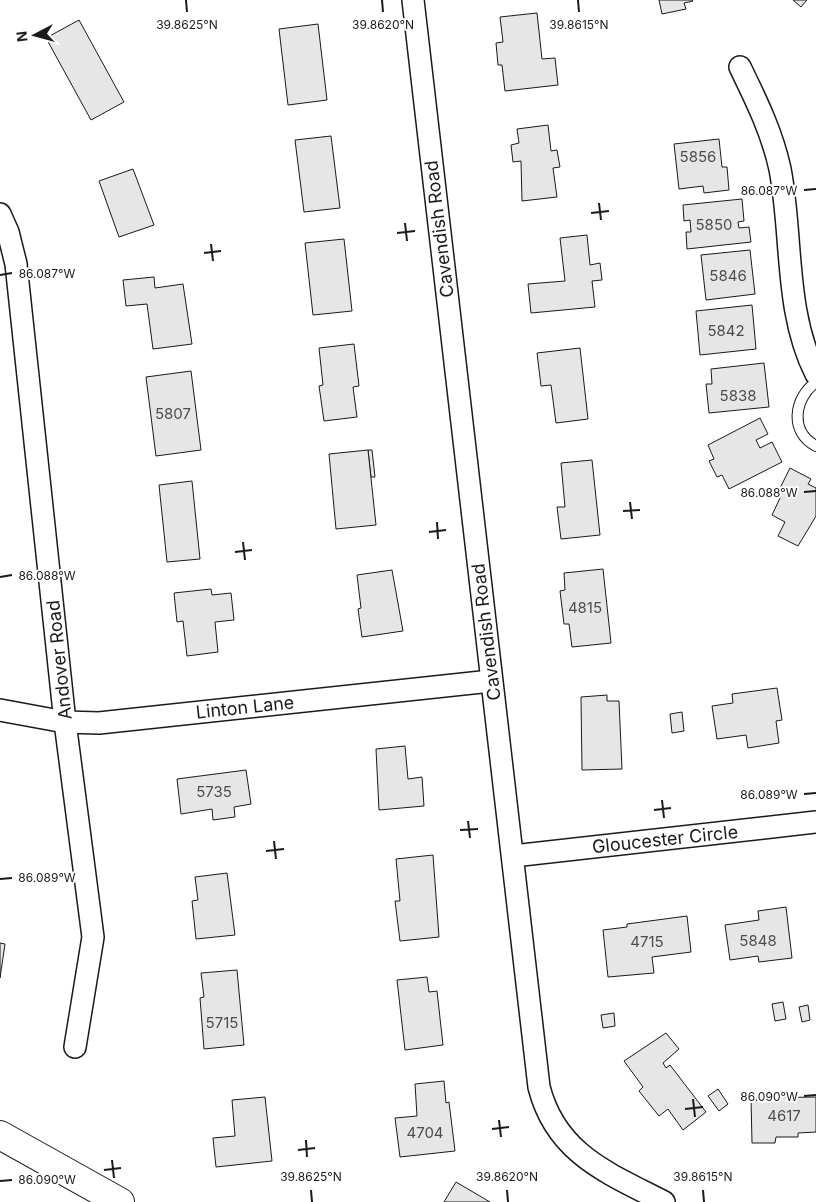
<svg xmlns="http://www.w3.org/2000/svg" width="816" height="1202" font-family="Inter,sans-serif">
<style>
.building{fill:#e6e6e6;stroke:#1a1a1a}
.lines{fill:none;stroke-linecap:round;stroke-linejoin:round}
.lane-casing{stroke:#1a1a1a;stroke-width:12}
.street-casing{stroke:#1a1a1a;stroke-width:24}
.primary-casing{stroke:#1a1a1a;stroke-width:30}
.lane{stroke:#fff;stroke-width:10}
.street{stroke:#fff;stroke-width:21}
.primary{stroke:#fff;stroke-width:28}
.ticks{fill:none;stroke:#1a1a1a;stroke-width:2}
.labels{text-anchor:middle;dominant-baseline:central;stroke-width:4;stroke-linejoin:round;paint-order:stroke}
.number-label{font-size:15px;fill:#4d4d4d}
.street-label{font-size:18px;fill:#1a1a1a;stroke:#fff}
.ticks-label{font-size:12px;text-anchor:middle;fill:#1a1a1a;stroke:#fff;stroke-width:4;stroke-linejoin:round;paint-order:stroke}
</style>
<rect width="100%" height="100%" fill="#fff"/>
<g class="building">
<polygon points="659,0 692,0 693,1 684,3 686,9 662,14"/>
<polygon points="793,0 807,0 801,7"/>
<polygon points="537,13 542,59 555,58 558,85 505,91 502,65 498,65 496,43 503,42 500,17"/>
<polygon points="79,20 124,102 91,120 46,38"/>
<polygon points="318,24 327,100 288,105 279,29"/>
<polygon points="548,125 551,151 557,150 560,167 553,168 557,197 522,201 521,161 513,162 511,145 519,143 517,129"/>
<polygon points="331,136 340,208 304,212 295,140"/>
<polygon points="719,139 722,167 727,167 729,190 704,193 703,186 679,189 674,144"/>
<polygon points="133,169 154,225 119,237 99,181"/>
<polygon points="742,199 744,221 738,222 739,228 749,227 751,242 687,249 686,232 691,232 690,220 684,221 683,205"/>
<polygon points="587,235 590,265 600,263 602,280 592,281 595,307 531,313 528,284 565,281 560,238"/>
<polygon points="344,239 352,311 313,315 305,243"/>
<polygon points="750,250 755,294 706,300 701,255"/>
<polygon points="154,277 155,288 183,284 192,344 153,349 147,304 126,306 123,280"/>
<polygon points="752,305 756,349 700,355 696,311"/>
<polygon points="354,344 359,386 353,387 357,417 324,421 319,386 323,385 319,348"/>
<polygon points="580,348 588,419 556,423 551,385 541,386 537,353"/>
<polygon points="764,363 769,407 709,413 706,384 712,384 711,369"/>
<polygon points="191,371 201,450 156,456 146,377"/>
<polygon points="760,418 768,434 756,440 760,448 772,442 782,462 729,489 722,475 717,477 709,461 714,459 708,445"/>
<polygon points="368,450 372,450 375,477 371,477"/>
<polygon points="368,450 376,525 336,529 329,454"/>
<polygon points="592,460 600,535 561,539 557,507 565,507 561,463"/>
<polygon points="790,468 811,479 808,484 816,488 816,516 798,546 778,536 785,522 772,515 781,496 777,494"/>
<polygon points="192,481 200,559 167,562 159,485"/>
<polygon points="603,569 611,643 572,647 569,624 564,624 560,591 565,590 564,573"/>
<polygon points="392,570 403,631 362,637 358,609 361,608 357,575"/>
<polygon points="211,589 212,595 231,593 234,620 215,622 218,652 187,656 183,621 177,622 174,593"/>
<polygon points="777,688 782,720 776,721 779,743 748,748 746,735 717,739 712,706 733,703 732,694"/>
<polygon points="607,695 607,701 619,701 622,769 582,770 581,697"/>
<polygon points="682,712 684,731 672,733 670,714"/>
<polygon points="405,746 408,779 422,777 424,806 379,810 376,749"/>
<polygon points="246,770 251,804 234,807 235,817 213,820 212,809 181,814 177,779"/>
<polygon points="433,855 439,937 400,941 395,901 400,901 396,859"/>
<polygon points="227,873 235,935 196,939 192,901 198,900 195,877"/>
<polygon points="786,907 792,958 759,962 758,956 730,960 725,925 759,920 758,911"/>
<polygon points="687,916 691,952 652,957 654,973 608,977 603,930 627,927 627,924"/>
<polygon points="0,943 5,944 0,978"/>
<polygon points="237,970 244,1045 204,1049 200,998 204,997 201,973"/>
<polygon points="427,977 429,992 437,991 443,1045 405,1050 397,980"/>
<polygon points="783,1002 786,1019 775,1021 772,1004"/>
<polygon points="808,1005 810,1020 802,1022 799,1007"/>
<polygon points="614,1013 615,1026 603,1028 601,1015"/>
<polygon points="666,1033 679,1049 663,1063 666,1068 670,1065 706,1112 683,1130 668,1109 659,1116 639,1091 643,1087 624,1061"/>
<polygon points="444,1081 446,1103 449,1102 455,1151 400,1157 395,1118 417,1116 415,1084"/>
<polygon points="718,1089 728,1104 719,1111 708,1096"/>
<polygon points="265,1097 272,1161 216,1167 213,1138 235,1136 232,1100"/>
<polygon points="816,1097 816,1132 798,1133 798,1137 776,1137 775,1143 752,1143 751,1098"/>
<polygon points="456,1182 490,1202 444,1202"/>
</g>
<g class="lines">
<defs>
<path id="lane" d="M816,382C794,398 789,432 816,446"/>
<g id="street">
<path d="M413,0L539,1087C556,1154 608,1173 664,1202"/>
<path d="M740,67C756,100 772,132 780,169C793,237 784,311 816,374"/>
<polyline points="0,214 8,232 16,264 65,722 93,937 75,1047"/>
<polyline points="0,710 65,722 99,723 491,681"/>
<polyline points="513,856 816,822"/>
</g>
<polyline id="primary" points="0,1135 120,1202"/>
</defs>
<use href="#lane" class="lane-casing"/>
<use href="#street" class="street-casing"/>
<use href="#primary" class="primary-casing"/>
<use href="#lane" class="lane"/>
<use href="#street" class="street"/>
<use href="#primary" class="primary"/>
</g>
<path class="ticks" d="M186,0L187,12M382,0L383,12M578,0L579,12M804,190L816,189M599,203L601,220M591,213L609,211M405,223L407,241M397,233L415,231M211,244L213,261M204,253L221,251M0,275L12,273M804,492L816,491M630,502L632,519M623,511L640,510M437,522L438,539M429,532L446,530M243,542L245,560M235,552L252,550M0,577L12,575M804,794L816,793M662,800L664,818M654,810L671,808M468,821L470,838M460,830L478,829M274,841L276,859M266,851L284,849M0,879L12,878M804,1096L816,1095M693,1099L695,1117M685,1109L703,1107M499,1120L501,1137M492,1129L509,1127M306,1140L307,1157M298,1150L315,1148M112,1160L114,1178M104,1170L121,1168M0,1181L12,1180M311,1190L312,1202M507,1190L508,1202M703,1190L704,1202"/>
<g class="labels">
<g class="number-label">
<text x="698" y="156">5856</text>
<text x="714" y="224">5850</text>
<text x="728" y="275">5846</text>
<text x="726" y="330">5842</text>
<text x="738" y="395">5838</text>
<text x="173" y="413">5807</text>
<text x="585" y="607">4815</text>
<text x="214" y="791">5735</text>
<text x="758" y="940">5848</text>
<text x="647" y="941">4715</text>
<text x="222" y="1022">5715</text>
<text x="784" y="1115">4617</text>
<text x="425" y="1132">4704</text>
</g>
<g class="street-label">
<text transform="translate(439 229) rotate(-97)">Cavendish Road</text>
<text transform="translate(486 632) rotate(-97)">Cavendish Road</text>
<text transform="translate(59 660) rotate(-96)">Andover Road</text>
<text transform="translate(245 707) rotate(-6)">Linton Lane</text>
<text transform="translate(665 839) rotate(-6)">Gloucester Circle</text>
</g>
</g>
<g class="ticks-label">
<text x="187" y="29">39.8625°N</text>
<text x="383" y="29">39.8620°N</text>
<text x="579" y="29">39.8615°N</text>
<text x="769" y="195">86.087°W</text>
<text x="47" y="278">86.087°W</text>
<text x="769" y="497">86.088°W</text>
<text x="47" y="580">86.088°W</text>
<text x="769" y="799">86.089°W</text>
<text x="47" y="882">86.089°W</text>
<text x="769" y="1101">86.090°W</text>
<text x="311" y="1181">39.8625°N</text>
<text x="507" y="1181">39.8620°N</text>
<text x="703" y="1181">39.8615°N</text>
<text x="47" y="1184">86.090°W</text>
</g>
<g transform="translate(35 35) rotate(264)" stroke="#ffffff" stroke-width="4" paint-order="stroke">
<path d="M0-4L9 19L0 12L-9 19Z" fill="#1a1a1a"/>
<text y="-8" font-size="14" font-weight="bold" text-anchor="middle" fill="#1a1a1a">N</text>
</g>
</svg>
